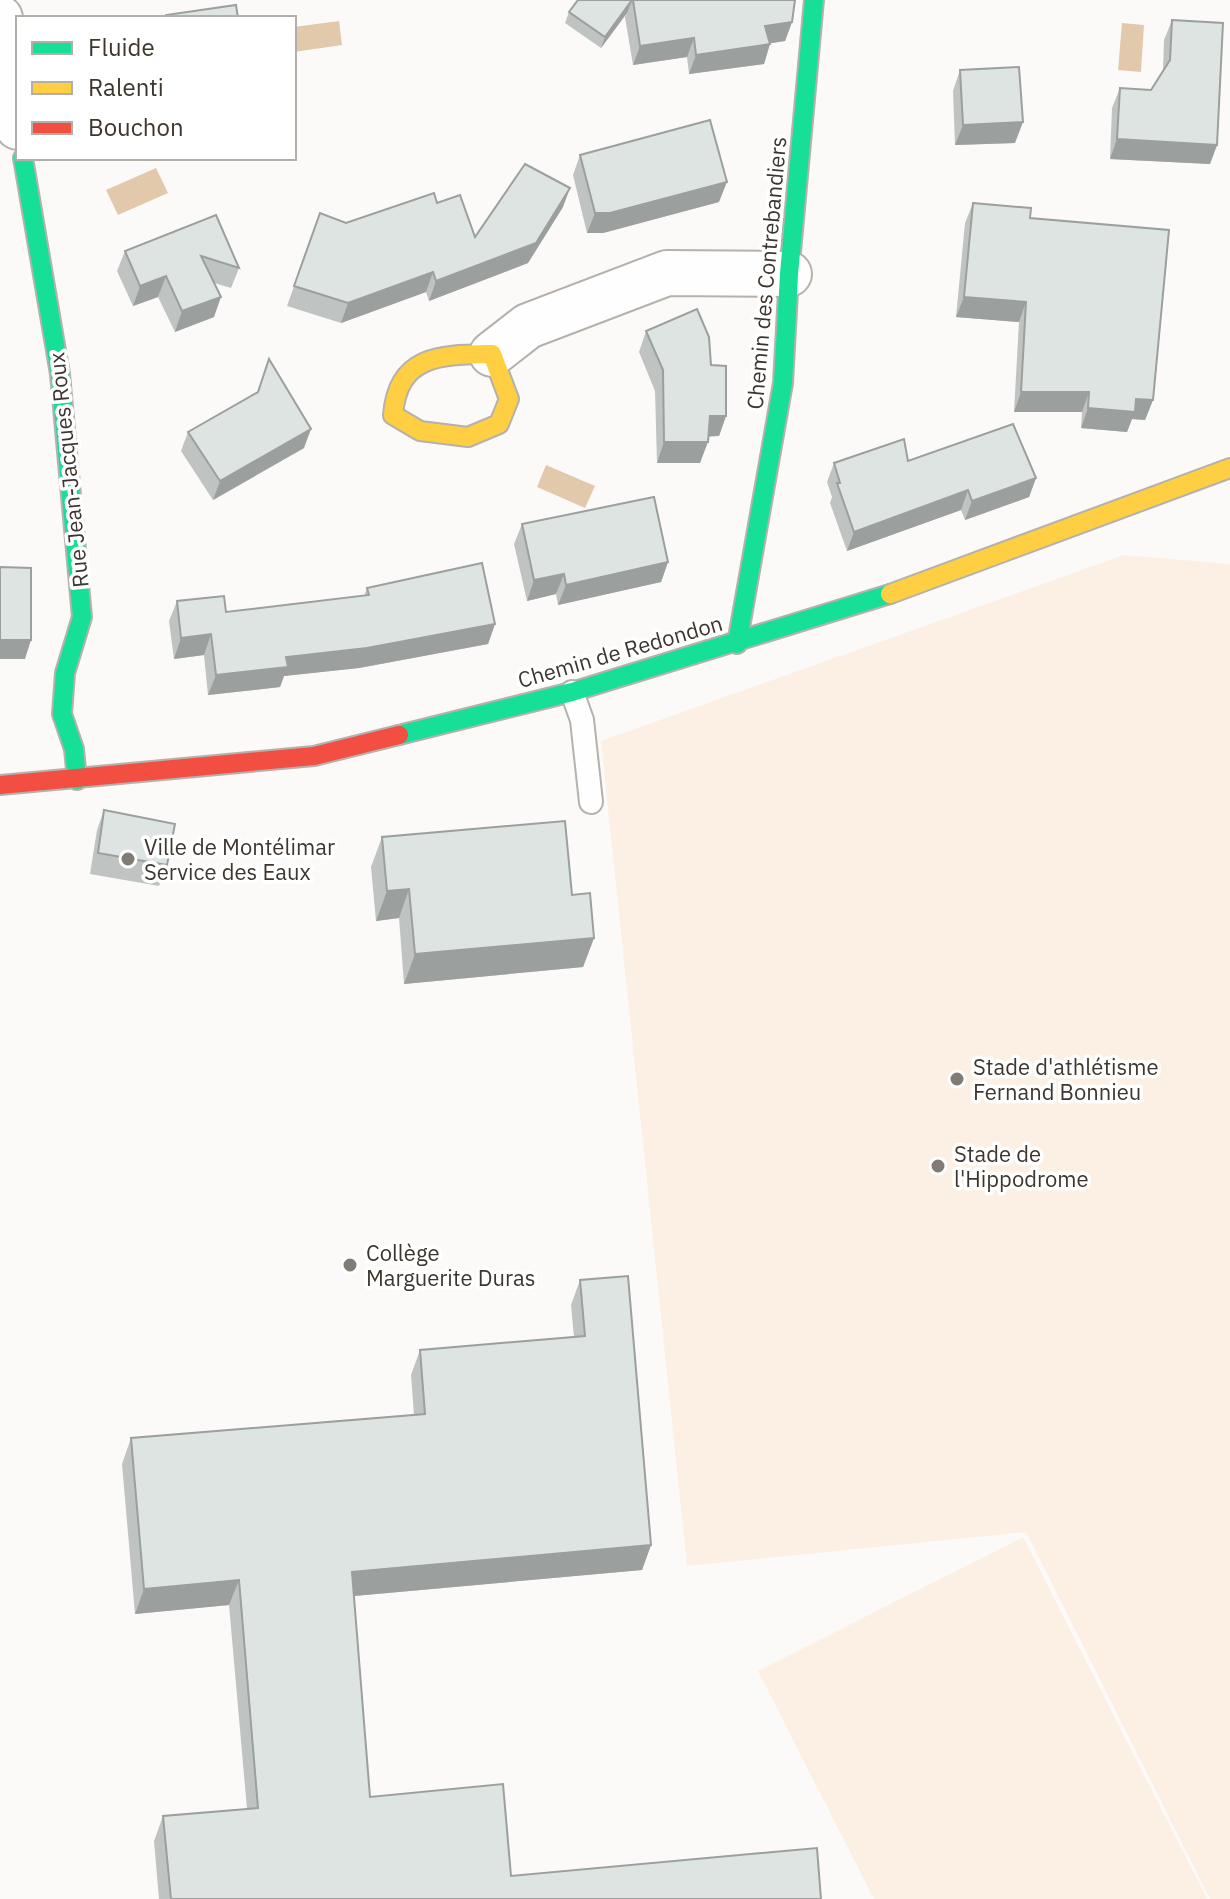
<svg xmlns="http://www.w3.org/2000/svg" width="1230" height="1899" font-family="'IBM Plex Sans',sans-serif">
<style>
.green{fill:#fbf0e3}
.water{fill:#e2c9ac}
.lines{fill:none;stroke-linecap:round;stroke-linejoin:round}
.lane-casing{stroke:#b5b1ac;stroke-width:26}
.street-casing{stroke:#b5b1ac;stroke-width:48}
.fast-casing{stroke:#b5b1ac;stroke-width:22}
.slow-casing{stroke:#b5b1ac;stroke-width:22}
.jam-casing{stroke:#b5b1ac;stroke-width:22}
.lane{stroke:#fffefe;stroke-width:22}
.street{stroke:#fffefe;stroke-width:44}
.fast{stroke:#16e098;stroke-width:18}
.slow{stroke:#ffcf43;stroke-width:18}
.jam{stroke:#f24e42;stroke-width:18}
.wall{fill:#bfc4c2}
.shaded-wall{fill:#9ba09e}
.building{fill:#dee4e2;stroke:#9ba09e;stroke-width:2}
.poi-dot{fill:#807b75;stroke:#fff;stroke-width:3}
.labels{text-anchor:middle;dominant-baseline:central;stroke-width:7;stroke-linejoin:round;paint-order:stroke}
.street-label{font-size:22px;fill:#3e362e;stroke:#fff}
.poi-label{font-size:22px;fill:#3e362e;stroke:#fff;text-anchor:start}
</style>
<rect width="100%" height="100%" fill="#fcfaf8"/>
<g class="green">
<polygon points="1124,555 1230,564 1230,1899 1210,1899 1026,1532 687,1566 601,741"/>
<polygon points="1023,1537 1207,1899 874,1899 758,1671"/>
</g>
<g class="water">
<polygon points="339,21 342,45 294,52 294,27"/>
<polygon points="1122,23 1144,25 1141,72 1118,70"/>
<polygon points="156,168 168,193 118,215 106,190"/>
<polygon points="546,465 595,486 585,508 537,487"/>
</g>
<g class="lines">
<defs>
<polyline id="lane" points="572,692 582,720 591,802"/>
<g id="street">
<polyline points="0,18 18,127"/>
<polyline points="492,354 528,326 667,273 789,274"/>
</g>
<g id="fast">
<polyline points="23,158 60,374 82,617 65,673 62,714 74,749 77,780"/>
<polyline points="737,644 783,383 789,274 814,0"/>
<polyline points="399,735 572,692 890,594"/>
</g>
<g id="slow">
<path d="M492,354L509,399L499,424L468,437L420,431L393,415C398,354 441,355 492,354Z"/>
<polyline points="890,594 1230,468"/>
</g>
<polyline id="jam" points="0,785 314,756 399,735"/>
</defs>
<use href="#lane" class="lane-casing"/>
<use href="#street" class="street-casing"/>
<use href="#fast" class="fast-casing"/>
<use href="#slow" class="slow-casing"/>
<use href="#jam" class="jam-casing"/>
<use href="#lane" class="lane"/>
<use href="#street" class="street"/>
<use href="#fast" class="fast"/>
<use href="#slow" class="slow"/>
<use href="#jam" class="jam"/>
</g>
<g class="wall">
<polygon points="578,0 795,0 792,22 785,41 770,43 764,64 689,74 687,57 633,65 625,17 627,13 601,48 565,23 569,12"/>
<polygon points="1172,20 1217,145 1210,164 1110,159 1112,108 1120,88 1151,90 1163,71 1164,40"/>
<polygon points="960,70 1015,143 955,145 953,91"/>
<polygon points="580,155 719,202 603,233 587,233 573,175"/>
<polygon points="437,203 475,237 563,207 528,263 429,301 426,292 341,323 287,306 320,213 346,223"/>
<polygon points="973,203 1153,400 1145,420 1132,419 1127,432 1081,428 1082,412 1014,412 1019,322 956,317 965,223"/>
<polygon points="216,215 239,268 231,288 214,283 214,317 175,332 158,297 133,306 117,271 125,251"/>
<polygon points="646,331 711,365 726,416 719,436 708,436 700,463 657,463 655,391 639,352"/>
<polygon points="188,432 304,448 213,500 181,451"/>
<polygon points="908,461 1036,478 1029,497 965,520 961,510 847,551 830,503 832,497 827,482 834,463"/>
<polygon points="522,524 668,562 661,582 558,605 556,594 527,601 514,544"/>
<polygon points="367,588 495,624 488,644 359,668 284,676 280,687 208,695 204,655 174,659 169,621 177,601 226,612 364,596"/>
<polygon points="104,810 167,865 159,886 90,874 97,830"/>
<polygon points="382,837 572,895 594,938 583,967 404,984 399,918 376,921 371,867"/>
<polygon points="580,1280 651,1545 642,1570 354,1596 370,1797 511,1876 821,1899 159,1899 154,1841 163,1816 247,1809 229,1605 135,1614 122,1464 131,1438 414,1415 411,1375 420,1350 574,1337 571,1305"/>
</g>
<g class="shaded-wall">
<polygon points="631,3 627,13 601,48 605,37"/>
<polygon points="792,22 785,41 758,45 765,26"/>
<polygon points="694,38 687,57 633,65 640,46"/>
<polygon points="770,44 764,64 689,74 696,55"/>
<polygon points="1023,122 1015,143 955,145 963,125"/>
<polygon points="1117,139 1217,145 1210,164 1110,159"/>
<polygon points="727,182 719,202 603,233 587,233 595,213"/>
<polygon points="570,188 563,207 528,263 429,301 436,281"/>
<polygon points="433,272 426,292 341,323 348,303"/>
<polygon points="166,276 158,297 133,306 140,286"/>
<polygon points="221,297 214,317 175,332 182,311"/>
<polygon points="964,297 1026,302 1019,322 956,317"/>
<polygon points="1021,392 1089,392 1082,412 1014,412"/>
<polygon points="1136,399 1153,400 1145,420 1132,419 1127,432 1081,428 1088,408"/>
<polygon points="710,416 726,416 719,436 702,437"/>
<polygon points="311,429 304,448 213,500 220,481"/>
<polygon points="664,442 708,442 700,463 657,463"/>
<polygon points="1036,478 1029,497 965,520 972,501"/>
<polygon points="968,490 961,510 847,551 854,532"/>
<polygon points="668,562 661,582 558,605 566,585"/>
<polygon points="564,574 556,594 527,601 534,580"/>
<polygon points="495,624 488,644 359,668 284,676 280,687 208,695 216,675 286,657"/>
<polygon points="211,634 204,655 174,659 181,638"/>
<polygon points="0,640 31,640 25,659 0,659"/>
<polygon points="409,889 399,918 376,921 387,891"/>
<polygon points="594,938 583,967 404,984 415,954"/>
<polygon points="651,1545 642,1570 343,1597 352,1572"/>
<polygon points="239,1580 229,1605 135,1614 144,1589"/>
</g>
<g class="building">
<polygon points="578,0 632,0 605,37 569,12"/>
<polygon points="633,0 795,0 792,22 765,26 770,44 696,55 694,38 640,46"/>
<polygon points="236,5 238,18 166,18 166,15"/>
<polygon points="1172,20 1223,23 1217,145 1117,139 1120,88 1151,90 1170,60"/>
<polygon points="1019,67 1023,122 963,125 960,70"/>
<polygon points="710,120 727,182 610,213 595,213 580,155"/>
<polygon points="525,164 570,188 536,243 436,281 433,272 348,303 294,286 320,213 346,223 434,193 437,203 460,195 475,237"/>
<polygon points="973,203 1031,208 1030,218 1169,230 1153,400 1136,399 1135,412 1088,408 1089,392 1021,392 1026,302 964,297"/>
<polygon points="216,215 239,268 201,256 221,297 182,311 166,276 140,286 125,251"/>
<polygon points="697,309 709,337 711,365 726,366 726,416 710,416 708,442 664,442 663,370 646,331"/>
<polygon points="269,359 311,429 220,481 188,432 258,392"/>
<polygon points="1013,424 1036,478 972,501 968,490 854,532 837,483 840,483 834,463 904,439 908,461"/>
<polygon points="654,497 668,562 566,585 564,574 534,580 522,524"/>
<polygon points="482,563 495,624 367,648 286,657 288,667 216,675 211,634 181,638 177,601 224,596 226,612 369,595 367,588"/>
<polygon points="0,567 31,568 31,640 0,640"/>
<polygon points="104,810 175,824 167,865 98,853"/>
<polygon points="565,821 572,895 590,893 594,938 415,954 409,889 387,891 382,837"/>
<polygon points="628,1276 651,1545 352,1572 370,1797 503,1784 511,1876 817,1848 821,1899 171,1899 163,1816 258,1808 239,1580 144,1589 131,1438 425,1414 420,1350 585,1336 580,1280"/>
</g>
<g class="poi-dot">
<circle cx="128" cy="859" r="8"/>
<circle cx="957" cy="1079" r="8"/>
<circle cx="938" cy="1166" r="8"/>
<circle cx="350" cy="1265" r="8"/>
</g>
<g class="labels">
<g class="street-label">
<text transform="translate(766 273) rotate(-85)">Chemin des Contrebandiers</text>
<text transform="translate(68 470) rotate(-96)">Rue Jean-Jacques Roux</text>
<text transform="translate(620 651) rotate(-16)">Chemin de Redondon</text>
</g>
<g class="poi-label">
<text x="144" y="846">Ville de Montélimar<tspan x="144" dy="25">Service des Eaux</tspan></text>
<text x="973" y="1066">Stade d'athlétisme<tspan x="973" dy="25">Fernand Bonnieu</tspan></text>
<text x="954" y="1153">Stade de<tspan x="954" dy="25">l'Hippodrome</tspan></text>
<text x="366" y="1252">Collège<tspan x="366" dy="25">Marguerite Duras</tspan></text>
</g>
</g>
<rect x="16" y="16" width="280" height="144" fill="#ffffff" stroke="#b2afab" stroke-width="2"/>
<rect x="32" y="42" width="40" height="12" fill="#16e098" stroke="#b2afab" stroke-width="2"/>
<text x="88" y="56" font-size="24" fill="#3e362e">Fluide</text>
<rect x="32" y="82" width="40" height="12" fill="#ffcf43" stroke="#b2afab" stroke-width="2"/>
<text x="88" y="96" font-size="24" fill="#3e362e">Ralenti</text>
<rect x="32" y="122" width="40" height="12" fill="#f24e42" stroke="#b2afab" stroke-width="2"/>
<text x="88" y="136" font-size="24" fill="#3e362e">Bouchon</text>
</svg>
